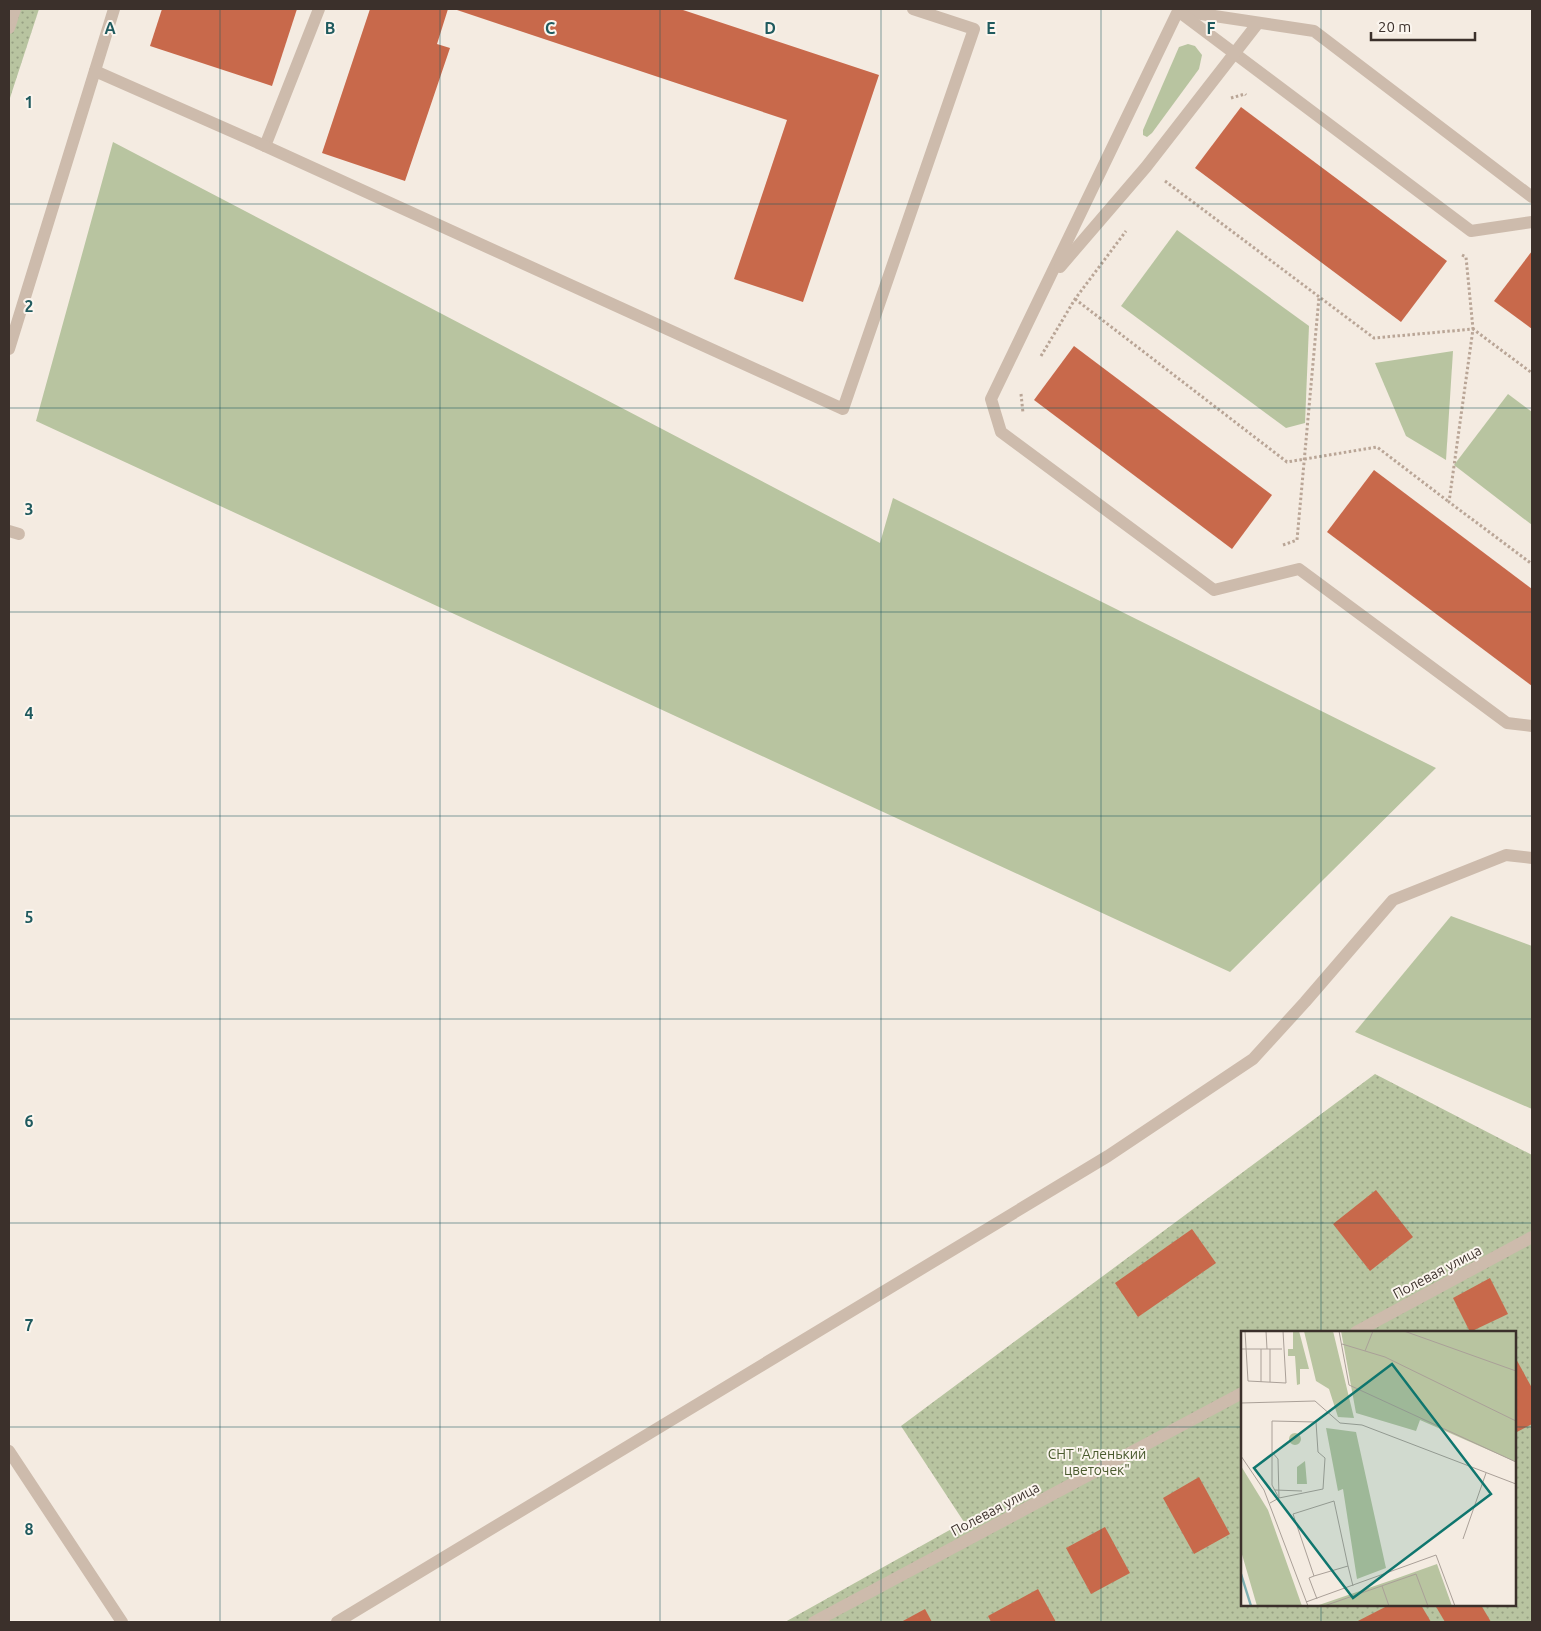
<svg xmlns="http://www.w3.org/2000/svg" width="1541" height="1631" font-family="Ubuntu,sans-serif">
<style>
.green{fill:#b8c4a0}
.garden{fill:url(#garden-dots);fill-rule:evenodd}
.building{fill:#c8694b}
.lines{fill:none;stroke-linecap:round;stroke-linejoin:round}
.path{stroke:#b9a596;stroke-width:3;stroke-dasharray:2.5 2.5;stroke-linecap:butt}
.minor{stroke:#cdbbac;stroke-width:12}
.grid{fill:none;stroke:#1f5a5e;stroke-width:1;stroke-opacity:0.55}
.labels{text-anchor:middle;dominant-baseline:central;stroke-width:4;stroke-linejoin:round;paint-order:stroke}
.street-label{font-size:14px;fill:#3b302b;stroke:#fbf5ee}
.park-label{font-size:14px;fill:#4a5a2e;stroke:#fbf5ee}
.inset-river{fill:none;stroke:#7fb0b2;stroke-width:2.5}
.inset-road{fill:none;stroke:#aaa098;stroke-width:1}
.view{fill:#0f766e;fill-opacity:0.15;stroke:#0f766e;stroke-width:2.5}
.inset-edge{fill:none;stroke:#3b302b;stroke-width:2.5}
.grid-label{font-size:16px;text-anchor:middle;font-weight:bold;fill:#1f5a5e;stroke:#fbf5ee;stroke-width:4;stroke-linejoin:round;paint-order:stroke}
</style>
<defs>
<pattern id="garden-dots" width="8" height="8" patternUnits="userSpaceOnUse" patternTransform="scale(1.25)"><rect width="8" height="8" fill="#b8c4a0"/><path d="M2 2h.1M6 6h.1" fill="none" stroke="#97a083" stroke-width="1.8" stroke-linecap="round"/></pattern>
</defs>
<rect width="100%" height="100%" fill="#f4ebe1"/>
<g class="green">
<polygon points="1188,44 1195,46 1202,55 1199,69 1152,133 1147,137 1143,135 1143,130 1179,47"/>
<polygon points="113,142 880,543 893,498 1436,768 1230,972 36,421"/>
<polygon points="1177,230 1309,326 1305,423 1286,428 1121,306"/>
<polygon points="1453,351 1446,460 1406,436 1375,363"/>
<polygon points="1508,394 1532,412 1532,525 1454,465"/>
<polygon points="1451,916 1532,946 1532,1109 1355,1032"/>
</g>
<g class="garden">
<polygon points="9,9 39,9 9,101"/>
<path d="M1375,1074L1532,1155V1622H785L964,1522L901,1426ZM1242,1332H1515V1605H1242Z"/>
</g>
<g class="building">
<polygon points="162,9 297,9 272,86 150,46"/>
<polygon points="370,9 448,9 437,44 450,48 405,181 322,153"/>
<polygon points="454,9 680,9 879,75 803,302 734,279 787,120"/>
<polygon points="1241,107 1447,261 1401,322 1195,168"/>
<polygon points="1532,251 1532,329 1494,301"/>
<polygon points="1074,346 1272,495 1232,549 1034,400"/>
<polygon points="1374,470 1532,589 1532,686 1327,532"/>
<polygon points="1376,1190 1413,1237 1370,1271 1333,1224"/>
<polygon points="1192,1229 1216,1263 1138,1317 1115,1283"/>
<polygon points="1490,1278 1508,1314 1470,1332 1453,1298"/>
<polygon points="1515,1357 1532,1388 1532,1424 1515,1433"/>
<polygon points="1199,1477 1230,1534 1194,1554 1163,1498"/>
<polygon points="1105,1527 1130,1573 1091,1594 1066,1548"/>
<polygon points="1038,1589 1056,1622 991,1622 988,1616"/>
<polygon points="1389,1605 1421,1605 1431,1622 1356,1622"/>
<polygon points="1435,1605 1481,1605 1491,1622 1445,1622"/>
<polygon points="925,1609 932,1622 901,1622"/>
</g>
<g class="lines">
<g class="path">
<polyline points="1231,98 1245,94 1246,95"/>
<polyline points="1165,181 1374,338 1473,329 1532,373"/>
<polyline points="1462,255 1466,257 1473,329 1449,502 1532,564"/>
<polyline points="1075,299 1287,462 1377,447 1449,502"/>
<polyline points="1041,356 1075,299 1126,231"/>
<polyline points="1021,394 1023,413"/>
<polyline points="1283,545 1297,540 1319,297"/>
</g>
<g class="minor">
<polyline points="319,9 265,146 843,409 974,29 913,9"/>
<polyline points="1181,11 1314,31 1532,197"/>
<polyline points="9,28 15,9"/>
<polyline points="95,71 265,146"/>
<polyline points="1532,222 1471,231 1178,11 991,399 1001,432 1214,590 1299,569 1507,723 1532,726"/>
<polyline points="1060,267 1146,167 1258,23"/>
<polyline points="9,349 114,9"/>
<polyline points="9,531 19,534"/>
<polyline points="1356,1332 1532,1237"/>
<polyline points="9,1451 122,1622"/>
<polyline points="337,1622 1108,1156 1253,1059 1305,1002 1393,900 1506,855 1532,858"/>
<polyline points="814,1622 1242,1393"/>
</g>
</g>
<path class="grid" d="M220,9V1622M440,9V1622M660,9V1622M881,9V1622M1101,9V1622M1321,9V1332M9,204H1532M9,408H1532M9,612H1532M9,816H1532M9,1019H1532M9,1223H1532M9,1427H1242M1515,1427H1532M1321,1605V1622"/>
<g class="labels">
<g class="street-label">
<text transform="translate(1437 1272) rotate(-28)">Полевая улица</text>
<text transform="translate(995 1509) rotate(-28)">Полевая улица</text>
</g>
<g class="park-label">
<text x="1097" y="1454">СНТ "Аленький<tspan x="1097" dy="16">цветочек"</tspan></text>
</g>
</g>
<g transform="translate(1241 1331)">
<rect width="275" height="275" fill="#f4ebe1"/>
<path d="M52,0H58L68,38H59V53L56,54L54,25H47V18H52ZM63,0H92L113,87L97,86L88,58L75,50ZM85,97L115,101L145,237L116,248L102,158L97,160ZM48 108a6 6 0 1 1 12 0a6 6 0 1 1-12 0ZM64,130L66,153H56V136ZM0,135L27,179L61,275H16L0,220Z" fill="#b8c4a0"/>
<path d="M100,0H275V131L179,89L175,100L115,82ZM196,233L211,275H75L151,249Z" fill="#b8c4a0"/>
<path class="inset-river" d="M0,243L10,275"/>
<path class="inset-road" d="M4,0L7,50L45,52L42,0M25,0L26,18M98,0L108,54L275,131M163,0L275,40M101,13L144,26L275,90M0,18H41M20,18V51M29,18V51M124,20L132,0M0,72L74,70L99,92L121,94L275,153M31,90L75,91L77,121L84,127L82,158L38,167L37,128L31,121ZM0,125L23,159L67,275M34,159L61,160M29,172L38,167L31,154V121M222,208L245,142M107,235L112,255M73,245L107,235L93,170L52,183L73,245L68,247L76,268M141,255L148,275M65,271L195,224L214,275M83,275L175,243L187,275"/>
<path class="view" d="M151,33L250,163L112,267L13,137Z"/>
<rect width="275" height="275" class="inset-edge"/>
</g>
<g class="grid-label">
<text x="110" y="34">A</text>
<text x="330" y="34">B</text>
<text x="550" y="34">C</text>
<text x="770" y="34">D</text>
<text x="991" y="34">E</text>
<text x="1211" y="34">F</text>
<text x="29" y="108">1</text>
<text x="29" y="312">2</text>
<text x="29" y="515">3</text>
<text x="29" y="719">4</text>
<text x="29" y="923">5</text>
<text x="29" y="1127">6</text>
<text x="29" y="1331">7</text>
<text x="29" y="1535">8</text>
</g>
<rect width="1541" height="1631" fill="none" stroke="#3b302b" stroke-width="20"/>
<path d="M1371 32v8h104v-8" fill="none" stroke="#3b302b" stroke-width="2.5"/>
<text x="1378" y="32" font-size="15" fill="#3b302b" stroke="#fbf5ee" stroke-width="4" paint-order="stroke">20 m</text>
</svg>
